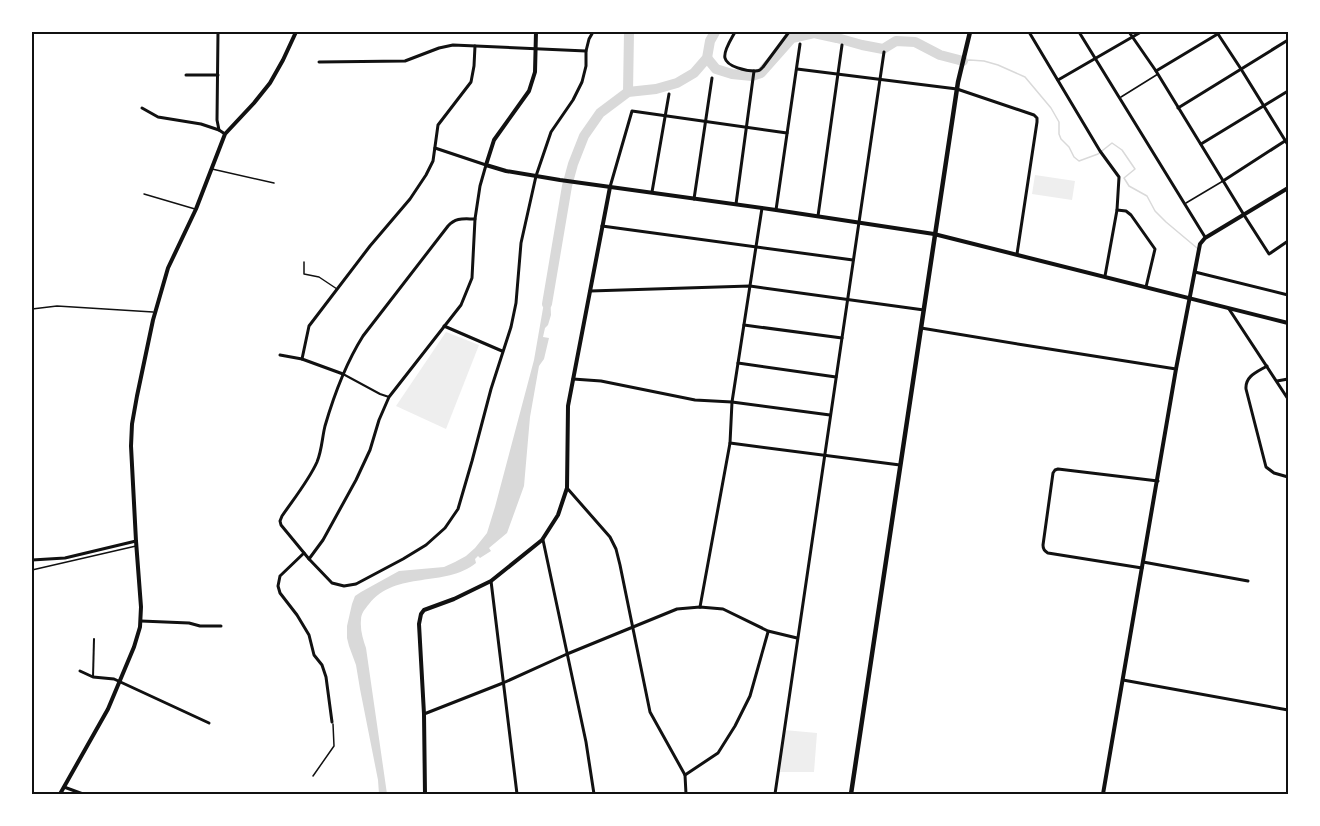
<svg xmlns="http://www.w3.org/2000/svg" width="1320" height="826" font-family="'Fira Sans Condensed',sans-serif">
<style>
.green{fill:#eee}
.water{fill:#d9d9d9}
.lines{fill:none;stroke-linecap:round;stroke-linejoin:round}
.stream{stroke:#d9d9d9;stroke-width:1.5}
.river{stroke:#d9d9d9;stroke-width:10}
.service{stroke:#111;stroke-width:1.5}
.pedestrian{stroke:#111;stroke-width:2}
.minor{stroke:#111;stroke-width:3}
.tertiary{stroke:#111;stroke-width:4}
.secondary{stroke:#111;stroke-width:4.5}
.neatline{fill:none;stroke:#111;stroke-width:2}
</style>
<rect width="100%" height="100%" fill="#fff"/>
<g class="green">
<polygon points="1035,175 1075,181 1072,200 1032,194"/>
<polygon points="446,332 479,345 446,429 396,406"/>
<polygon points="784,730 817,733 814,772 778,772"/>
</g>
<path class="water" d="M546,291L550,292L551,315L548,325L545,328L543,337L549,338L544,359L539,366L530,417L524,486L507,533L489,548L491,551L480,558L478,556L475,559L476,563C445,588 396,570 369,604C365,609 361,613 361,620C360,630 363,639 366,648L387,794H379L378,780L360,689L356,665L349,646L347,638V626L352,604L355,596L361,592L399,571L444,567L455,562L466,556L475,548L487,533L495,507L534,360Z"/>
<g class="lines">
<polyline class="stream" points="963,61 970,60 984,61 998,65 1025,77 1051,108 1059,122 1059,134 1061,139 1069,147 1074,157 1079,161 1098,154 1112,143 1122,150 1135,169 1124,178 1129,186 1147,196 1155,211 1166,222 1197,248"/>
<g class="river">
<polyline points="707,58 716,69 732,74 752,76 761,73 792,38 814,33 837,38 862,45 883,49 896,41 915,42 940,55 963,61"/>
<polyline points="628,92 629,32"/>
<polyline points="547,304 567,186 573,164 584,136 600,113 628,92 656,89 677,83 694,73 707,58 710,41 715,32"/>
</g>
<g class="service">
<polyline points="1121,97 1158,74"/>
<polyline points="212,169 274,183"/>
<polyline points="144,194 195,209"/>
<polyline points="1186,203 1223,181"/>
<polyline points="304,262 304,274 319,277 337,289"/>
<polyline points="32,309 57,306 153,312"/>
<polyline points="32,570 136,546"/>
<polyline points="313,776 334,746 333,724"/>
</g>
<g class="pedestrian">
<polyline points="343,374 380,394 389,397"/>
<polyline points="93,677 94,639"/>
</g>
<g class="minor">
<polyline points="218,32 217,120 219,130 225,134"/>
<path d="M735,32C732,38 723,51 725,58C727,67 747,71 755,71C760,71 760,70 763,67L789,32"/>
<polyline points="1029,32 1100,151 1119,177 1117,210 1105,276"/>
<polyline points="1079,32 1205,237"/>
<polyline points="1129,32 1156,71 1244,215 1269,254 1288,241"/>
<polyline points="1218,34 1241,69 1288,145"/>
<polyline points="319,62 405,61 439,48 453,45 586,51"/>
<polyline points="797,69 957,89 1034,115 1037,118 1037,122 1017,254"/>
<polyline points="1156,71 1221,32"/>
<polyline points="186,75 218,75"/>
<polyline points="1058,80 1141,32"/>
<polyline points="142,108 158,117 201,124 219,130"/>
<polyline points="1178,108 1288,40"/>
<polyline points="1201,144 1288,91"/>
<polyline points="1223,181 1288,139"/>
<polyline points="610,187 632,111 787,133"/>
<polyline points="652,192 669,94"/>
<polyline points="694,199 712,78"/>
<polyline points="736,204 754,71"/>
<polyline points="776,210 800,44"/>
<polyline points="1117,210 1126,211 1131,215 1155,249 1146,287"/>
<polyline points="818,216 842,45"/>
<path d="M475,219C464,219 456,217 448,226L363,336C346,363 334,395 325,426C322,438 322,450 317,462C309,480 293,500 282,516L280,521L281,525L309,559L332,583L344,586L356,584L403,559L426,545L445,528L458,509L472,461L491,389L511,327L516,303L521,243L536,176L551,132L573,100L582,82L586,66V51L589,39L593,32"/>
<polyline points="602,226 853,260"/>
<polyline points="1195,272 1288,295"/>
<polyline points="590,291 750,286 924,310"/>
<polyline points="1229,309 1288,399"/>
<polyline points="744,325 842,338"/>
<polyline points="444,326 502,351"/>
<polyline points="921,328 1024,345 1176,369"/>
<polyline points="280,355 302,359 343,374"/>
<polyline points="302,359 309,326 370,246 410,199 426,175 433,161 438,125 471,82 474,66 475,46"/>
<polyline points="738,363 836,377"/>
<path d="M1267,366C1257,372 1245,376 1246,389L1266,467L1274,473L1288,477"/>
<polyline points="573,379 601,381 695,400 732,402 830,415"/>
<polyline points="1277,381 1288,379"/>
<polyline points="730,443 900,465"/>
<polyline points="567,488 610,537 616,549 620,565 650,712 685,775 686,794"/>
<polyline points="543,540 586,742 594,794"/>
<polyline points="304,553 280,576 278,586 280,593 297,615 309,635 314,655 322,665 326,677 332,722"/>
<polyline points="309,559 323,540 356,480 370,450 379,420 389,397 461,305 472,278 475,219 480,186 486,165 435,148"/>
<polyline points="32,560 65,558 136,541"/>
<polyline points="1143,562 1248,581"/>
<path d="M1142,568L1048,553C1045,551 1043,550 1043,545L1053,473L1055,470L1058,469L1158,481"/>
<polyline points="491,581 517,794"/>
<polyline points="700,607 730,443 732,402 762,208"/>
<polyline points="141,621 189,623 200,626 221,626"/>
<polyline points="80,671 93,677 114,679 209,723"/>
<polyline points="1123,680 1288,710"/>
<polyline points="424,714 503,683 567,654 677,609 700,607 723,609 768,631 797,638"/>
<polyline points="685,775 718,753 735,726 750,696 768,632"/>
<polyline points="64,787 83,794"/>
<polyline points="775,794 884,52"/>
</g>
<g class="tertiary">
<polyline points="536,32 535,72 529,91 494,140 486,165 506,171 560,180 776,210 934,234 1288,323"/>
<polyline points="60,794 108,709 134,647 140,627 141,607 136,541 131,446 132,424 137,396 153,320 168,268 196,209 225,134 254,103 270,83 283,60 296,32"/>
<polyline points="425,794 424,714 419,624 421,614 424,610 454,599 491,581 542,540 558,515 567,488 568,406 610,187"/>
<polyline points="1103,794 1176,369 1200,244 1205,238 1288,188"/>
</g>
<polyline class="secondary" points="851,794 958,82 970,32"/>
</g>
<rect width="1320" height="826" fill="none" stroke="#ffffff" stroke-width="66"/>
<rect x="33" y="33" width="1254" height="760" class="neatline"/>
</svg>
